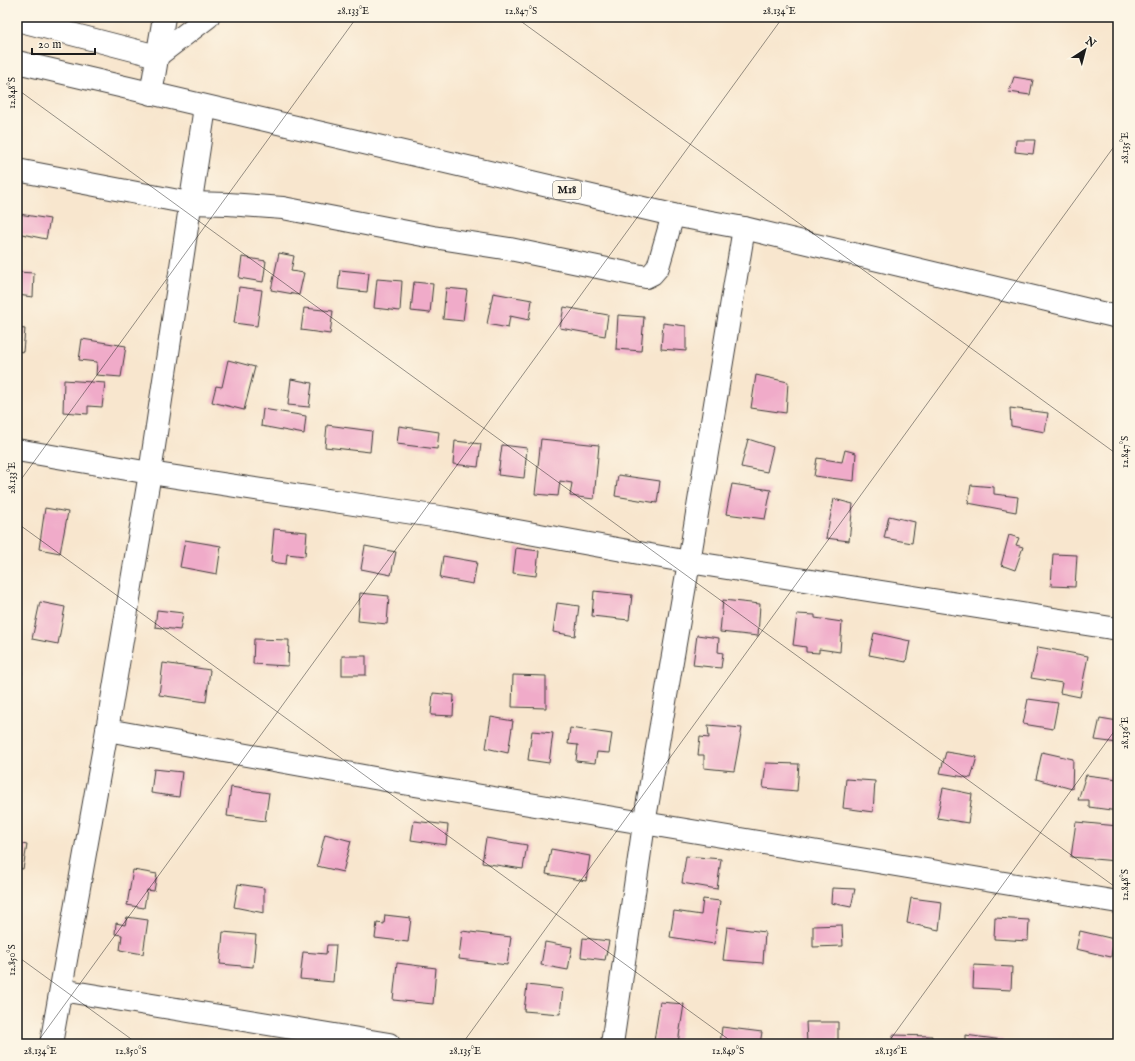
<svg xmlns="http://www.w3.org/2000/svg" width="1135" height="1061" font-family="'IM FELL English',serif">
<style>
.building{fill:#f0abc9}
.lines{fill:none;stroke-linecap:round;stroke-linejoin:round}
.minor-casing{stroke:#3d3a37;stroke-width:24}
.primary-casing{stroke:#3d3a37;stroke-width:24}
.minor{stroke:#fff;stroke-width:22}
.primary{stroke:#fff;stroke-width:22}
.ticks{fill:none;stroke:#1c1c1c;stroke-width:1;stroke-opacity:0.45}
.labels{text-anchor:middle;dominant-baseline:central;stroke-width:3.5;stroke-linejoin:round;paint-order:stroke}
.shield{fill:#fcf5e5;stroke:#5f5d58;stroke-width:1}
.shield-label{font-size:11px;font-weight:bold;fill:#1c1c1c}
.neatline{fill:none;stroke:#1c1c1c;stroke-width:1.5}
.ticks-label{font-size:10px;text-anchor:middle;fill:#1c1c1c}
</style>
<rect width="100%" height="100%" fill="#fcf5e5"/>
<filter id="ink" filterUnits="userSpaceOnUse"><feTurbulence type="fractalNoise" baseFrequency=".025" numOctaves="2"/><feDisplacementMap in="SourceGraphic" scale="8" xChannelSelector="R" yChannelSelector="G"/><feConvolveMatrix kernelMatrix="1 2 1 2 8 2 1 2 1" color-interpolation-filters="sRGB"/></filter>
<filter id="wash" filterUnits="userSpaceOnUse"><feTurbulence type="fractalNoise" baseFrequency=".012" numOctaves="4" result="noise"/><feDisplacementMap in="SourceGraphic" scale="16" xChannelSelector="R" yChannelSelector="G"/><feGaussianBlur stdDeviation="0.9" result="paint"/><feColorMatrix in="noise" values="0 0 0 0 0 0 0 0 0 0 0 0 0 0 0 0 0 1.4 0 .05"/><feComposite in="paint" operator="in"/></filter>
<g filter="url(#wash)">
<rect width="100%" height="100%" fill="#f8e6ce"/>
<g id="blocks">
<g class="building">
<polygon points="1014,77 1033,80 1030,95 1009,92"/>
<polygon points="1016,140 1035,140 1033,154 1015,152"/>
<polygon points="19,214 50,219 46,239 17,233"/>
<polygon points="279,253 294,256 291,271 304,273 299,295 271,290"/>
<polygon points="242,257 266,261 263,282 239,278"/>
<polygon points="340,270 369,273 367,292 338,289"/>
<polygon points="17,272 34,273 33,297 17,295"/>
<polygon points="377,279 402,281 400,311 374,308"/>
<polygon points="414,282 433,284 430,313 411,311"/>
<polygon points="239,287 262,290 257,326 234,323"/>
<polygon points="446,288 467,290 463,321 443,319"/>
<polygon points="493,293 532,300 529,320 510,316 508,328 487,324"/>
<polygon points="564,307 608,315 605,336 560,328"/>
<polygon points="304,308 333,311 330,334 301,330"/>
<polygon points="618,315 644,317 641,351 616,349"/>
<polygon points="663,323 686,326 686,351 661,349"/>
<polygon points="17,328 25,329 23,352 17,351"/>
<polygon points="82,339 126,346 121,377 96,375 97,362 79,360"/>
<polygon points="228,360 255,367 244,410 212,402 216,386 222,387"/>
<polygon points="756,375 788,382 786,413 751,408"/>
<polygon points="291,379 312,383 309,407 288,405"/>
<polygon points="64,380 105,383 102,407 88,406 88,414 63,412"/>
<polygon points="1010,408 1048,413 1045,432 1011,426"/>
<polygon points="263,409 306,416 304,434 261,426"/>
<polygon points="327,425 372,431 370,452 325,447"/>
<polygon points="399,426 439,432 437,449 397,444"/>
<polygon points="541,439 599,445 594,499 570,496 572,483 560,481 558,496 535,494"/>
<polygon points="748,439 773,447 767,472 741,467"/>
<polygon points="455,441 481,444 478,467 453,464"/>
<polygon points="502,445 527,448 524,478 498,475"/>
<polygon points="845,450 856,453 854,481 814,476 817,458 842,462"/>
<polygon points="618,475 660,481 657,503 615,496"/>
<polygon points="732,484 771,490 765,519 726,514"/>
<polygon points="971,485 994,487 994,494 1018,497 1016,512 968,503"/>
<polygon points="834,499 853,504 849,541 826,538"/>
<polygon points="45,508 68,512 60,553 39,549"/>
<polygon points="889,516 915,522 912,543 884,538"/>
<polygon points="274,529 307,532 305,556 287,554 286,564 271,562"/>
<polygon points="1009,535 1019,538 1016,545 1023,547 1015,570 1001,565"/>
<polygon points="185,540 221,546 217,574 180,567"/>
<polygon points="365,546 396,552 391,575 361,569"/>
<polygon points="516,548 539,551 536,576 513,573"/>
<polygon points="1053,554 1077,555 1075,587 1051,586"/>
<polygon points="443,556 477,562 473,584 440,578"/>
<polygon points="594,591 632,595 629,620 592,616"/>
<polygon points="360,593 389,596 387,624 358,621"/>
<polygon points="723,600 760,604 758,636 720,632"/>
<polygon points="40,602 65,607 58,644 32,639"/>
<polygon points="557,603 579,606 575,636 553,632"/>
<polygon points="157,610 183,613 180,630 155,627"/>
<polygon points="797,614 815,615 815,618 842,622 840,652 819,649 819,653 806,652 806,647 793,645"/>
<polygon points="874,633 910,641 906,662 869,655"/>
<polygon points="697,635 719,638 718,652 723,653 721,668 693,665"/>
<polygon points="254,639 289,640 288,666 253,664"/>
<polygon points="1038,647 1088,656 1080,697 1060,693 1062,683 1031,678"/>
<rect x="342" y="656" width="24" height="19"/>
<polygon points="163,663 210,670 206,702 159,695"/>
<polygon points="17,671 22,672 18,698 17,698"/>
<polygon points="513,675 546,676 546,708 512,707"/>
<polygon points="433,693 454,695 453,716 431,715"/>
<polygon points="1028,699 1058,703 1053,729 1023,724"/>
<polygon points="491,717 513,721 508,753 486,748"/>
<polygon points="1100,718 1118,721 1118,743 1095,740"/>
<polygon points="708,725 742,728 734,771 704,768 704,755 698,755 700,737 709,738"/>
<polygon points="570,728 612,734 609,753 597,752 595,763 576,761 578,745 568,744"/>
<polygon points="532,731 553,733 549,763 528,760"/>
<polygon points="946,752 977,757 971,778 940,773"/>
<polygon points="1042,752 1073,759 1072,789 1036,779"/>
<polygon points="766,763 799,764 797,791 763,788"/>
<polygon points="154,769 182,772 179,797 151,793"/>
<polygon points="1086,775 1118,779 1118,811 1089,807 1089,800 1078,800"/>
<polygon points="846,779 875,781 873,812 843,808"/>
<polygon points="231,787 269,793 265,821 227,816"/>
<polygon points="943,788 972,794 968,823 937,818"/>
<polygon points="414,821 448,825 446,845 411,840"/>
<polygon points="1076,822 1118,826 1118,849 1116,861 1071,857"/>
<polygon points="325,834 351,841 343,872 317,866"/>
<polygon points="486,838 527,845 523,869 482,863"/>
<polygon points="17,843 27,845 23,869 17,868"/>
<polygon points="551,849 590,856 586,881 546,874"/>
<polygon points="686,856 721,859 717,889 682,883"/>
<polygon points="133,870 157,874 154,891 147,890 144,908 127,905"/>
<polygon points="238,884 264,888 264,913 234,907"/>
<polygon points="832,888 855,889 851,907 831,903"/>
<polygon points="911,898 942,902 939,930 907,923"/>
<polygon points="703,899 720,901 714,944 670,937 674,911 701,915"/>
<polygon points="385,915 411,918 408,942 375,938 377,923 384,924"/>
<polygon points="127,917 148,920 143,954 120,950 122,935 115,934 116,923 125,925"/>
<polygon points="995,918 1029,920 1028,941 994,939"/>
<polygon points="842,925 843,946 813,947 813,926"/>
<polygon points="727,927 765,932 763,963 723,960"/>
<polygon points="462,931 511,937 507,965 459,959"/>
<polygon points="1080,931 1114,939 1111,957 1076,949"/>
<polygon points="223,932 256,935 253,967 220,964"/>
<polygon points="583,938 609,941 605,960 581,957"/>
<polygon points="545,942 572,947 568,970 541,965"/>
<polygon points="327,945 336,945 333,982 300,979 303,952 326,954"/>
<polygon points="397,963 436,968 433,1004 393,1000"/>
<polygon points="974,965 1012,967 1011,990 973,988"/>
<polygon points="527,985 563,989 560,1014 524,1011"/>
<polygon points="660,1002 684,1004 678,1043 654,1041"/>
<polygon points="806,1022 838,1022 838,1044 807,1044"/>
<polygon points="722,1027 762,1032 760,1044 720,1044"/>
<polygon points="893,1035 932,1036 932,1044 893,1044"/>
<polygon points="965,1035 1003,1040 1003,1044 965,1044"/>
</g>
</g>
</g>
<g filter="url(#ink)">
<use href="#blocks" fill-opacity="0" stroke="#3d3a37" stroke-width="1"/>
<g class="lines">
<defs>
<g id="minor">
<polyline points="17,20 157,56"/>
<polyline points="157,56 208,17"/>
<polyline points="151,94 164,17"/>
<polyline points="17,170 189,203 228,204 283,208 433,237 510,249 646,277 652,274 658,267 673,215"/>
<polyline points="17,450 150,473 446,518 689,562 1118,629"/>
<polyline points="107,730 391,781 1118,902"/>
<polyline points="61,990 389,1044"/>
<polyline points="51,1044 107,730 150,473 205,107"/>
<polyline points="612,1044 644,824 689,562 744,228"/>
</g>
<polyline id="primary" points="17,62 673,215 744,228 1118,317"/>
</defs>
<use href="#minor" class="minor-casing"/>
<use href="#primary" class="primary-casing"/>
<use href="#minor" class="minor"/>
<use href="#primary" class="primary"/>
</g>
</g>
<path class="ticks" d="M515,17L1118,455M1111,17L1118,22M17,89L1118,889M17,485L357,17M17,523L735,1044M17,956L138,1044M36,1044L783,17M462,1044L1118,141M887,1044L1118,726"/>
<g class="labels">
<rect class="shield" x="553" y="181" width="28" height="18" rx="3"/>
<g class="shield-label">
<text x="567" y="190">M18</text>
</g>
</g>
<rect width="1135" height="1061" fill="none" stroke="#fcf5e5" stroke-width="44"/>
<g transform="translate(1085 50) rotate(36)" stroke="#fcf5e5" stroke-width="3" paint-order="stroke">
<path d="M0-3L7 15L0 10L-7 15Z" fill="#1c1c1c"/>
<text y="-6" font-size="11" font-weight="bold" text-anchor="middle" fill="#1c1c1c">N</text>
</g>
<path d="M32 48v6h63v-6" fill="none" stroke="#1c1c1c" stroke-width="2"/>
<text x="38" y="48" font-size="12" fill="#1c1c1c" stroke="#fcf5e5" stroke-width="3" paint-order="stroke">20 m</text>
<rect x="22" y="22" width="1091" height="1017" class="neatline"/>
<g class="ticks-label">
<text x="353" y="14">28.133°E</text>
<text x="521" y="14">12.847°S</text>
<text x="779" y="14">28.134°E</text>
<text transform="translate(11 93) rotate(-90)" y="4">12.848°S</text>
<text transform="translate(1124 148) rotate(-90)" y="4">28.135°E</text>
<text transform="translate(1124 452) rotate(-90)" y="4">12.847°S</text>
<text transform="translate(11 478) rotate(-90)" y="4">28.133°E</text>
<text transform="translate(1124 733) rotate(-90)" y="4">28.136°E</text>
<text transform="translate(1124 885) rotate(-90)" y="4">12.848°S</text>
<text transform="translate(11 960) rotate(-90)" y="4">12.850°S</text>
<text x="40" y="1054">28.134°E</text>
<text x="131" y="1054">12.850°S</text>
<text x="465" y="1054">28.135°E</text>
<text x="728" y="1054">12.849°S</text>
<text x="891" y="1054">28.136°E</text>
</g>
</svg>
